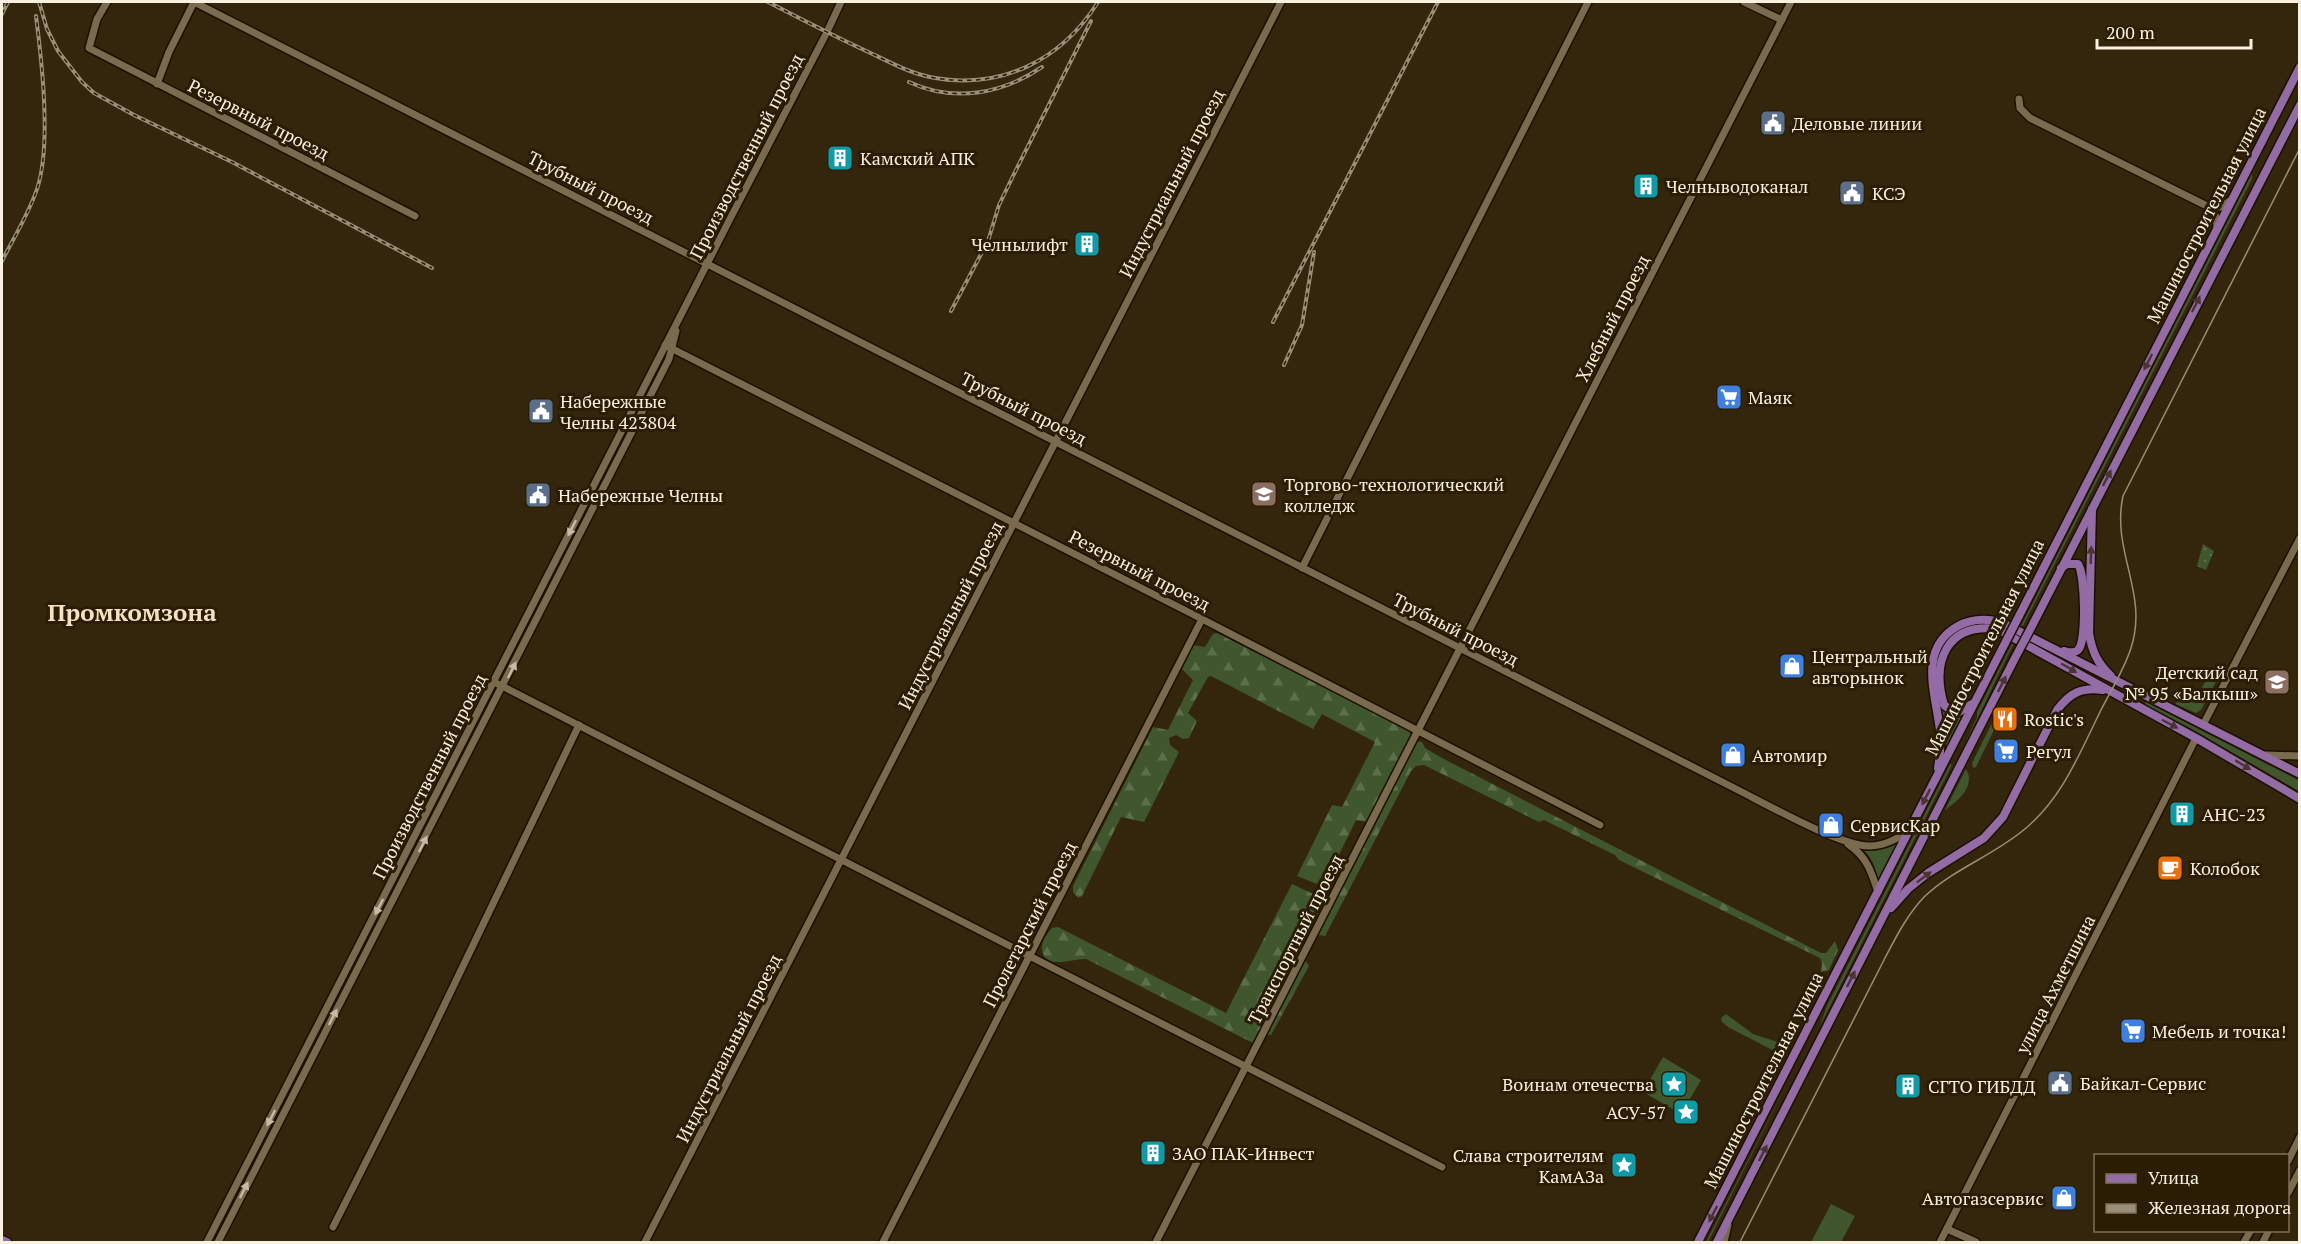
<svg xmlns="http://www.w3.org/2000/svg" width="2301" height="1244" font-family="'PT Serif',serif">
<style>
.grass{fill:#40562d}
.forest{fill:url(#forest-firs)}
.park{fill:url(#park-dots)}
.lines{fill:none;stroke-linecap:round;stroke-linejoin:round}
.minor-casing{stroke:#1c0f00;stroke-width:10}
.major-casing{stroke:#1c0f00;stroke-width:11}
.minor{stroke:#7a6a4e;stroke-width:7}
.major{stroke:#936ba5;stroke-width:8}
.tram{stroke:#998e79;stroke-width:1.5}
.rail-casing{stroke:#998e79;stroke-width:4}
.rail{stroke:#2a1d03;stroke-width:1.5;stroke-dasharray:4.5;stroke-linecap:butt}
.major-bridge-casing{stroke:#1c0f00;stroke-width:11;stroke-linecap:butt}
.major-bridge{stroke:#936ba5;stroke-width:8}
.oneway{fill:#4a3434}
.oneway2{fill:#c6baa6}
.labels{text-anchor:middle;dominant-baseline:central;stroke-width:6;stroke-linejoin:round;paint-order:stroke}
.street-label{font-size:18px;fill:#f9f0e0;stroke:#2a1d03}
.poi-label{font-size:18px;fill:#f9f0e0;stroke:#2a1d03;text-anchor:start}
.district-label{font-size:24px;font-weight:bold;fill:#f4e2c3;stroke:#2a1d03}
</style>
<defs>
<pattern id="forest-firs" width="22" height="20" patternUnits="userSpaceOnUse" patternTransform="scale(1.5)"><rect width="22" height="20" fill="#40562d"/><path d="M5 1l3.5 6h-7zM16 11l3.5 6h-7z" fill="#5c6f4b"/></pattern>
<pattern id="park-dots" width="8" height="8" patternUnits="userSpaceOnUse" patternTransform="scale(1.5)"><rect width="8" height="8" fill="#40562d"/><path d="M2 2h.1M6 6h.1" fill="none" stroke="#5c6f4b" stroke-width="1.8" stroke-linecap="round"/></pattern>
</defs>
<rect width="100%" height="100%" fill="#34260c"/>
<g class="grass">
<polygon points="2268,142 2252,173 2252,179 2008,655 1960,755 1977,717 1977,712"/>
<polygon points="663,357 666,358 619,452 616,451"/>
<polygon points="608,463 612,465 512,663 508,661"/>
<polygon points="2212,672 2217,675 2217,680 2201,710 2196,713 2175,704 2180,699 2195,701 2209,674"/>
<polygon points="2146,702 2298,780 2299,791 2190,728 2144,705"/>
<polygon points="485,705 489,707 304,1066 301,1064"/>
<path d="M1939,705C1944,713 1951,719 1962,716L1946,747Z"/>
<polygon points="1995,724 1995,728 1976,767 1973,768 1972,763 1991,725"/>
<polygon points="1950,764 1952,765 1819,1028 1827,1006"/>
<path d="M1966,769C1976,786 1958,801 1945,810Z"/>
<path d="M1899,840L1877,883C1877,867 1871,854 1858,846Z"/>
<polygon points="1726,1014 1753,1034 1781,1043 1784,1047 1782,1055 1728,1027 1722,1022 1721,1018"/>
<polygon points="1663,1057 1701,1080 1681,1114 1643,1092"/>
<polygon points="1788,1082 1708,1242 1706,1242"/>
<polygon points="277,1111 281,1112 215,1242 211,1242"/>
<polygon points="1831,1204 1855,1216 1841,1242 1811,1242"/>
</g>
<g class="forest">
<polygon points="1217,633 1409,731 1411,738 1368,822 1356,820 1336,861 1329,862 1317,884 1297,876 1332,805 1342,807 1375,742 1322,714 1313,729 1211,676 1208,677 1188,713 1197,721 1189,738 1183,739 1176,735 1169,738 1170,745 1179,752 1144,822 1121,817 1082,896 1078,898 1073,892 1073,886 1153,727 1168,730 1193,680 1181,668 1193,645 1205,647 1213,634"/>
<polygon points="1416,741 1422,742 1425,748 1442,758 1821,953 1826,953 1835,941 1838,950 1829,970 1821,972 1822,964 1820,958 1619,860 1615,855 1544,820 1539,822 1424,765 1416,766 1411,771 1325,936 1318,935 1316,932"/>
<path d="M1292,884L1324,899L1327,903L1256,1041L1253,1043L1086,959C1072,958 1046,971 1042,950C1041,941 1047,934 1052,928L1058,927L1226,1013Z"/>
<polygon points="1305,960 1309,966 1271,1035 1267,1035 1266,1034 1301,962"/>
</g>
<polygon class="park" points="2203,544 2214,551 2206,570 2197,566"/>
<g class="lines">
<defs>
<g id="minor">
<polyline points="107,2 97,19 89,48 415,216"/>
<polyline points="1744,2 1782,20"/>
<path d="M157,84L169,52L194,2L1738,790C1766,804 1842,847 1870,846C1884,846 1896,839 1908,832"/>
<polyline points="2019,99 2020,108 2030,118 2207,206 2216,216 2217,228"/>
<polyline points="2209,207 2221,207 2231,200"/>
<polyline points="665,345 1202,619 1600,825"/>
<polyline points="1302,568 1588,2"/>
<polyline points="494,682 1442,1167"/>
<polyline points="2203,725 2300,538"/>
<polyline points="2266,755 2300,756"/>
<path d="M1848,844C1867,857 1871,871 1878,892"/>
<polyline points="2288,1161 2300,1137"/>
<polyline points="2288,1193 2300,1170"/>
<polyline points="333,1227 426,1043 579,725"/>
<polyline points="1947,1229 1976,1242"/>
<polyline points="207,1242 732,215 827,32 841,2"/>
<polyline points="218,1242 669,359 676,331"/>
<polyline points="645,1242 1281,2"/>
<polyline points="883,1242 1202,619"/>
<polyline points="1156,1242 1791,2"/>
<polyline points="1724,1242 1728,1225"/>
<polyline points="1940,1242 2196,738"/>
<polyline points="2244,1242 2251,1230"/>
<polyline points="2263,1242 2269,1230"/>
</g>
<g id="major">
<path d="M2092,509L2089,633C2092,651 2097,663 2111,676"/>
<path d="M2061,568L2067,564H2078C2085,574 2087,642 2078,650C2074,654 2068,652 2064,651"/>
<polyline points="2019,616 2300,67"/>
<polyline points="2033,624 2300,105"/>
<path d="M1972,704L1959,712H1953L1944,705C1931,661 1947,623 1997,629L2196,738L2300,799"/>
<path d="M1938,768C1940,756 1941,743 1940,731C1936,694 1917,649 1958,626C1973,618 1987,618 2003,623L2300,774"/>
<path d="M1891,908L1908,889L1928,873L1984,838L2003,817L2057,710C2070,693 2081,687 2103,690"/>
<polyline points="2,1240 7,1242"/>
<polyline points="1698,1242 2001,651"/>
<polyline points="1717,1242 2015,658"/>
</g>
</defs>
<use href="#minor" class="minor-casing"/>
<use href="#major" class="major-casing"/>
<use href="#minor" class="minor"/>
<use href="#major" class="major"/>
<path class="tram" d="M1740,1242L1885,958C1896,937 1907,915 1924,897C1953,869 1995,855 2026,828C2063,797 2080,752 2101,710C2111,690 2124,670 2131,648C2149,593 2111,552 2123,496L2300,148"/>
<defs>
<g id="rail">
<polyline points="39,2 47,29 58,51 82,82 94,93 134,115 232,162 432,268"/>
<path d="M768,2C799,18 830,34 862,49C884,59 906,72 930,77C1000,91 1061,61 1098,2"/>
<polyline points="2,14 8,2"/>
<path d="M909,82C954,103 1002,94 1042,67"/>
<path d="M2,261C14,237 30,212 38,186C51,142 42,63 36,16"/>
<polyline points="951,311 988,241 999,205 1013,176 1091,21"/>
<polyline points="1273,322 1438,2"/>
<polyline points="1284,365 1302,325 1314,252"/>
</g>
</defs>
<use href="#rail" class="rail-casing"/>
<use href="#rail" class="rail"/>
<defs>
<g id="major-bridge">
<polyline points="2001,651 2019,616"/>
<polyline points="2015,658 2033,624"/>
</g>
</defs>
<use href="#major-bridge" class="major-bridge-casing"/>
<use href="#major-bridge" class="major-bridge"/>
</g>
<defs><path id="oneway-solid" d="M-6-.8H1V-3.2L6.5 0L1 3.2V.8H-6Z" transform="scale(1.5)"/></defs>
<g class="oneway">
<use href="#oneway-solid" transform="translate(2196 304) rotate(-63)"/>
<use href="#oneway-solid" transform="translate(2148 362) rotate(117)"/>
<use href="#oneway-solid" transform="translate(2107 478) rotate(-63)"/>
<use href="#oneway-solid" transform="translate(2091 555) rotate(-88)"/>
<use href="#oneway-solid" transform="translate(2069 668) rotate(30)"/>
<use href="#oneway-solid" transform="translate(2002 684) rotate(-63)"/>
<use href="#oneway-solid" transform="translate(2170 724) rotate(28)"/>
<use href="#oneway-solid" transform="translate(2243 765) rotate(31)"/>
<use href="#oneway-solid" transform="translate(1926 797) rotate(117)"/>
<use href="#oneway-solid" transform="translate(1924 877) rotate(-37)"/>
<use href="#oneway-solid" transform="translate(1851 979) rotate(-63)"/>
<use href="#oneway-solid" transform="translate(1763 1153) rotate(-63)"/>
<use href="#oneway-solid" transform="translate(1713 1214) rotate(117)"/>
</g>
<g class="oneway2">
<use href="#oneway-solid" transform="translate(572 528) rotate(117)"/>
<use href="#oneway-solid" transform="translate(512 670) rotate(-63)"/>
<use href="#oneway-solid" transform="translate(423 844) rotate(-63)"/>
<use href="#oneway-solid" transform="translate(379 907) rotate(117)"/>
<use href="#oneway-solid" transform="translate(333 1017) rotate(-63)"/>
<use href="#oneway-solid" transform="translate(271 1118) rotate(117)"/>
<use href="#oneway-solid" transform="translate(244 1190) rotate(-63)"/>
</g>
<defs>
<symbol id="civic-square" viewBox="-11 -11 22 22"><rect x="-9" y="-9" width="18" height="18" rx="4" fill="#5c6f8a" stroke="#2a1d03"/><path d="M-.6-6.5H3V-4.5H.6V-3L4-1V1h2V6H-6V1h2V-1L-.6-3ZM-1.2 2.5V6h2.4V2.5Z" fill="#fff"/></symbol>
<symbol id="building-square" viewBox="-11 -11 22 22"><rect x="-9" y="-9" width="18" height="18" rx="4" fill="#0f9aa8" stroke="#2a1d03"/><path d="M-4-6H4V6H1V3H-1V6H-4ZM-2.5-4.3h1.7v1.8h-1.7ZM.8-4.3h1.7v1.8H.8ZM-2.5-1h1.7V.8h-1.7ZM.8-1h1.7V.8H.8Z" fill="#fff"/></symbol>
<symbol id="supermarket-square" viewBox="-11 -11 22 22"><rect x="-9" y="-9" width="18" height="18" rx="4" fill="#3f7fe0" stroke="#2a1d03"/><path d="M-6-5.5h2.5l.6 2H6L4.5 2H-2.5L-4.4-4H-6ZM-1.5 3.2a1.3 1.3 0 1 0 .1 0ZM3 3.2a1.3 1.3 0 1 0 .1 0Z" fill="#fff"/></symbol>
<symbol id="university-square" viewBox="-11 -11 22 22"><rect x="-9" y="-9" width="18" height="18" rx="4" fill="#8d6e63" stroke="#2a1d03"/><path d="M0-5L7-2L0 1L-7-2ZM-4 1L0 2.5L4 1V4Q0 6-4 4Z" fill="#fff"/></symbol>
<symbol id="shop-square" viewBox="-11 -11 22 22"><rect x="-9" y="-9" width="18" height="18" rx="4" fill="#3f7fe0" stroke="#2a1d03"/><path d="M-5-2.5h2.3a2.7 3.5 0 0 1 5.4 0H5L5.5 6h-11ZM-1.5-2.5h3a1.5 2.3 0 0 0-3 0Z" fill="#fff"/></symbol>
<symbol id="school-square" viewBox="-11 -11 22 22"><rect x="-9" y="-9" width="18" height="18" rx="4" fill="#8d6e63" stroke="#2a1d03"/><path d="M0-5L7-2L0 1L-7-2ZM-4 1L0 2.5L4 1V4Q0 6-4 4Z" fill="#fff"/></symbol>
<symbol id="restaurant-square" viewBox="-11 -11 22 22"><rect x="-9" y="-9" width="18" height="18" rx="4" fill="#e8710a" stroke="#2a1d03"/><path d="M-5-6h1v4h1v-4h1v4h1v-4h1v5L-1.5 .5V6h-2V.5L-5-1ZM5-6V6H3V1.5H1.5Q1.5-4 5-6Z" fill="#fff"/></symbol>
<symbol id="cafe-square" viewBox="-11 -11 22 22"><rect x="-9" y="-9" width="18" height="18" rx="4" fill="#e8710a" stroke="#2a1d03"/><path d="M-5.5-4.5H6V0H3Q3 3.5 0 3.5H-2.5Q-5.5 3.5-5.5 0ZM3-3.2v2h1.7v-2ZM-6 4.5H4V6H-6Z" fill="#fff"/></symbol>
<symbol id="sight-square" viewBox="-11 -11 22 22"><rect x="-9" y="-9" width="18" height="18" rx="4" fill="#0f9aa8" stroke="#2a1d03"/><path d="M0-6L1.8-2.2L6-1.7L2.9 1.2L3.7 5.4L0 3.3L-3.7 5.4L-2.9 1.2L-6-1.7L-1.8-2.2Z" fill="#fff"/></symbol>
</defs>
<g fill-rule="evenodd">
<use href="#civic-square" x="1758" y="108" width="30" height="30"/>
<use href="#building-square" x="825" y="143" width="30" height="30"/>
<use href="#building-square" x="1631" y="171" width="30" height="30"/>
<use href="#civic-square" x="1837" y="178" width="30" height="30"/>
<use href="#building-square" x="1072" y="229" width="30" height="30"/>
<use href="#supermarket-square" x="1714" y="382" width="30" height="30"/>
<use href="#civic-square" x="526" y="396" width="30" height="30"/>
<use href="#university-square" x="1249" y="479" width="30" height="30"/>
<use href="#civic-square" x="523" y="480" width="30" height="30"/>
<use href="#shop-square" x="1777" y="651" width="30" height="30"/>
<use href="#school-square" x="2262" y="667" width="30" height="30"/>
<use href="#restaurant-square" x="1990" y="704" width="30" height="30"/>
<use href="#supermarket-square" x="1991" y="736" width="30" height="30"/>
<use href="#shop-square" x="1718" y="740" width="30" height="30"/>
<use href="#building-square" x="2167" y="799" width="30" height="30"/>
<use href="#shop-square" x="1816" y="810" width="30" height="30"/>
<use href="#cafe-square" x="2155" y="853" width="30" height="30"/>
<use href="#supermarket-square" x="2118" y="1016" width="30" height="30"/>
<use href="#civic-square" x="2045" y="1068" width="30" height="30"/>
<use href="#sight-square" x="1659" y="1069" width="30" height="30"/>
<use href="#building-square" x="1893" y="1071" width="30" height="30"/>
<use href="#sight-square" x="1671" y="1097" width="30" height="30"/>
<use href="#building-square" x="1138" y="1138" width="30" height="30"/>
<use href="#sight-square" x="1609" y="1150" width="30" height="30"/>
<use href="#shop-square" x="2049" y="1183" width="30" height="30"/>
</g>
<g class="labels">
<g class="street-label">
<text transform="translate(259 119) rotate(27)">Резервный проезд</text>
<text transform="translate(746 156) rotate(-63)">Производственный проезд</text>
<text transform="translate(1171 183) rotate(-63)">Индустриальный проезд</text>
<text transform="translate(591 187) rotate(27)">Трубный проезд</text>
<text transform="translate(2206 215) rotate(-63)">Машиностроительная улица</text>
<text transform="translate(1612 318) rotate(-63)">Хлебный проезд</text>
<text transform="translate(1024 408) rotate(27)">Трубный проезд</text>
<text transform="translate(1140 570) rotate(27)">Резервный проезд</text>
<text transform="translate(950 615) rotate(-63)">Индустриальный проезд</text>
<text transform="translate(1456 629) rotate(27)">Трубный проезд</text>
<text transform="translate(1984 647) rotate(-63)">Машиностроительная улица</text>
<text transform="translate(429 776) rotate(-63)">Производственный проезд</text>
<text transform="translate(1029 924) rotate(-63)">Пролетарский проезд</text>
<text transform="translate(1295 939) rotate(-63)">Транспортный проезд</text>
<text transform="translate(2055 984) rotate(-63)">улица Ахметшина</text>
<text transform="translate(728 1048) rotate(-63)">Индустриальный проезд</text>
<text transform="translate(1763 1080) rotate(-63)">Машиностроительная улица</text>
</g>
<g class="poi-label">
<text x="1792" y="123">Деловые линии</text>
<text x="860" y="158">Камский АПК</text>
<text x="1666" y="186">Челныводоканал</text>
<text x="1872" y="193">КСЭ</text>
<text x="1068" y="244" text-anchor="end">Челнылифт</text>
<text x="1748" y="397">Маяк</text>
<text x="560" y="401">Набережные<tspan x="560" dy="21">Челны 423804</tspan></text>
<text x="1284" y="484">Торгово-технологический<tspan x="1284" dy="21">колледж</tspan></text>
<text x="558" y="495">Набережные Челны</text>
<text x="1812" y="656">Центральный<tspan x="1812" dy="21">авторынок</tspan></text>
<text x="2258" y="672" text-anchor="end">Детский сад<tspan x="2258" dy="21">№ 95 «Балкыш»</tspan></text>
<text x="2024" y="719">Rostic's</text>
<text x="2026" y="751">Регул</text>
<text x="1752" y="755">Автомир</text>
<text x="2202" y="814">АНС-23</text>
<text x="1850" y="825">СервисКар</text>
<text x="2190" y="868">Колобок</text>
<text x="2152" y="1031">Мебель и точка!</text>
<text x="2080" y="1083">Байкал-Сервис</text>
<text x="1654" y="1084" text-anchor="end">Воинам отечества</text>
<text x="1928" y="1086">СГТО ГИБДД</text>
<text x="1666" y="1112" text-anchor="end">АСУ-57</text>
<text x="1172" y="1153">ЗАО ПАК-Инвест</text>
<text x="1604" y="1155" text-anchor="end">Слава строителям<tspan x="1604" dy="21">КамАЗа</tspan></text>
<text x="2044" y="1198" text-anchor="end">Автогазсервис</text>
</g>
<g class="district-label">
<text x="132" y="612">Промкомзона</text>
</g>
</g>
<rect width="2301" height="1244" fill="none" stroke="#f9f0e0" stroke-width="6"/>
<rect x="2094" y="1154" width="195" height="78" fill="#2a1d03" stroke="#7d715b" stroke-width="1.5"/>
<rect x="2106" y="1174" width="30" height="9" fill="#936ba5" stroke="#7d715b" stroke-width="1.5"/>
<text x="2148" y="1184" font-size="18" fill="#f9f0e0">Улица</text>
<rect x="2106" y="1204" width="30" height="9" fill="#998e79" stroke="#7d715b" stroke-width="1.5"/>
<text x="2148" y="1214" font-size="18" fill="#f9f0e0">Железная дорога</text>
<path d="M2097 39v9h154v-9" fill="none" stroke="#f9f0e0" stroke-width="3"/>
<text x="2106" y="39" font-size="18" fill="#f9f0e0" stroke="#2a1d03" stroke-width="4.5" paint-order="stroke">200 m</text>
</svg>
